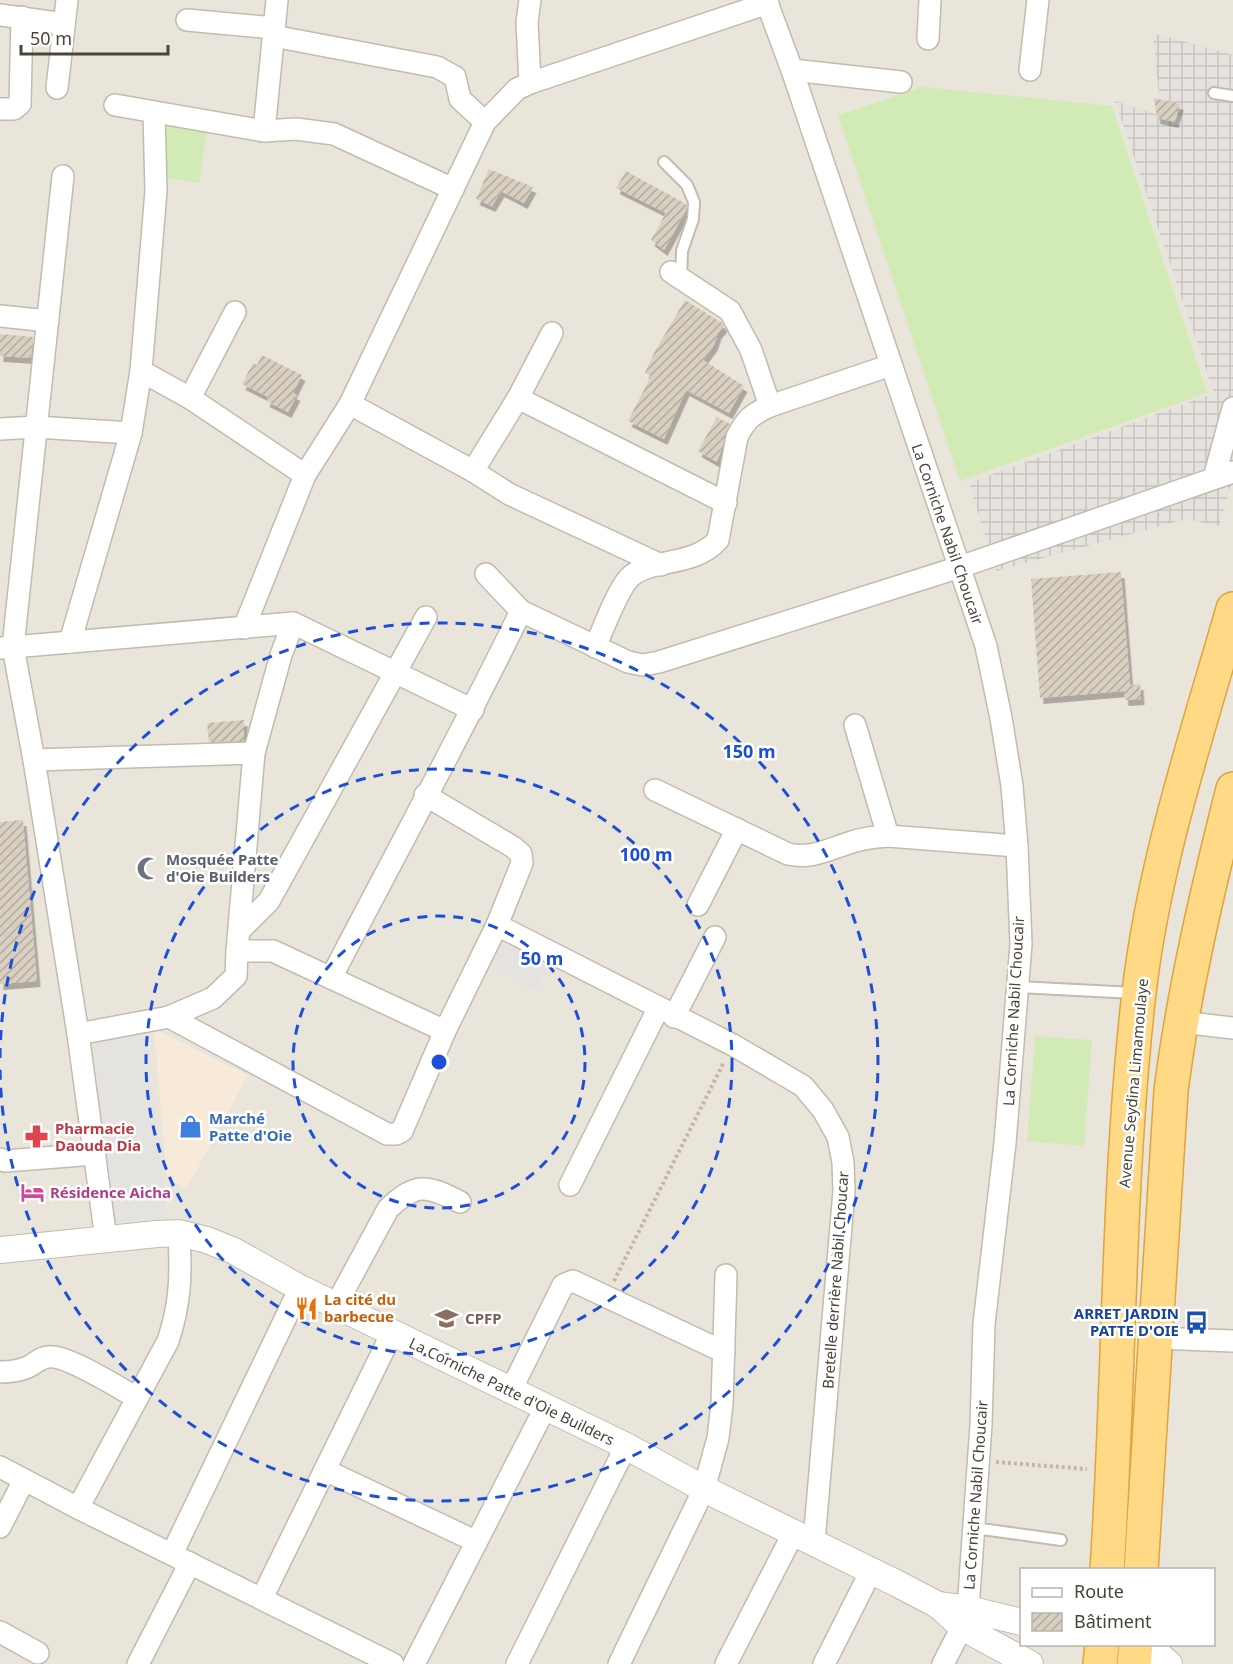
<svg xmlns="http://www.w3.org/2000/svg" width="1233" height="1664" font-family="'Noto Sans',sans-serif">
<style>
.residential{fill:#eae5da;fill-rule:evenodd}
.commercial{fill:#f7ead8}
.industrial{fill:url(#industrial-grid)}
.garden{fill:#d2eab5}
.parking{fill:#e5e3e0}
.building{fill:url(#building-hatch);filter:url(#shadow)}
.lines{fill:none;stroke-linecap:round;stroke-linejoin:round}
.service-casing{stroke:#c2bbae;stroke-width:14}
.minor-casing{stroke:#c2bbae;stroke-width:24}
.tertiary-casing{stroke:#c2bbae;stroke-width:28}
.trunk-casing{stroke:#e0a43c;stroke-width:36}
.path{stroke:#c4b79f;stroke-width:4;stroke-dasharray:3 3;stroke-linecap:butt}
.service{stroke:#fff;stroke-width:10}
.minor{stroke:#fff;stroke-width:21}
.tertiary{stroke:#fff;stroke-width:26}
.trunk{stroke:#ffd985;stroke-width:33}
.ring{fill:none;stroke:#1d4ed8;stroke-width:3;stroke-dasharray:10 8}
.labels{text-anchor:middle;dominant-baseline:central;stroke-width:5;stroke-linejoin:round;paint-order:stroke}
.street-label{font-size:15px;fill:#4b4439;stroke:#fff}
.worship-label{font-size:15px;font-weight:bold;fill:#5b616d;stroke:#fff;text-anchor:start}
.shop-label{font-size:15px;font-weight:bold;fill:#366cbe;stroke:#fff;text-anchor:start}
.health-label{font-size:15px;font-weight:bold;fill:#be3a42;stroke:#fff;text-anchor:start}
.hotel-label{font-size:15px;font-weight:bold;fill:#b23c85;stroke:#fff;text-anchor:start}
.food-label{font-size:15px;font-weight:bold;fill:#c56008;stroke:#fff;text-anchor:start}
.transit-label{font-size:15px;font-weight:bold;fill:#164399;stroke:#fff;text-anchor:end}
.education-label{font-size:15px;font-weight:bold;fill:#785e54;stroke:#fff;text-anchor:start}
.centre{fill:#1d4ed8;stroke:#fff;stroke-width:3}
.ring-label{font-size:18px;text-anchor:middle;font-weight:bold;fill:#1d4ed8;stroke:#fff;stroke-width:5;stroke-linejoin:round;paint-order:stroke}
</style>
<defs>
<pattern id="industrial-grid" width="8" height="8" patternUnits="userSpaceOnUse" patternTransform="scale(1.5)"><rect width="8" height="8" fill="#e6e2dd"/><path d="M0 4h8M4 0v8" fill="none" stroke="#c7c3be"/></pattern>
<pattern id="building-hatch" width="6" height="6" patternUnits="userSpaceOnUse" patternTransform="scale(1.5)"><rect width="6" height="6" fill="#d8cfc1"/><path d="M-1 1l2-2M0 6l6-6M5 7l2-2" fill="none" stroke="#b1aa9e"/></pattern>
<filter id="shadow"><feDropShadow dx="3.5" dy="6" stdDeviation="0" flood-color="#0004"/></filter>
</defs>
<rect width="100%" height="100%" fill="#f6f3ec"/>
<path class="residential" d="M0,0H1233V1664H0ZM1022,1570H1214V1644H1022Z"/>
<polygon class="commercial" points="154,1029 248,1075 187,1188 167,1179"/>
<polygon class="industrial" points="1153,33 1233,55 1233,478 1219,526 1186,519 996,571 969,483 1214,393 1115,101 1161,116"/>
<g class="garden">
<polygon points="923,87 1112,106 1207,393 960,481 838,115"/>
<polygon points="166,117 208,124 199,183 157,176"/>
<polygon points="1035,1036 1092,1040 1084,1146 1027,1141"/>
</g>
<g class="parking">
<polygon points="505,939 548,964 537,991 492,965"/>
<polygon points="122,1015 145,1024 167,1219 114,1223 90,1022"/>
</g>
<g class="building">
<polygon points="1154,98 1180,104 1175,122 1157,118"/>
<polygon points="489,169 533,187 524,203 501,191 492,206 476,199"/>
<polygon points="626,171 686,204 686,210 664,250 651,240 666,213 616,188"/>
<polygon points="685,300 722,323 724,326 718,333 714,345 703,360 744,386 729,413 686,390 664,439 628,421 651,376 645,373 655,351"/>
<polygon points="0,334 33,337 31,358 0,356"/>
<polygon points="262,355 302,375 293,393 297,395 288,412 266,401 268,397 242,384 253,363 257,365"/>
<polygon points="717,417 730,424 717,462 698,451"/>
<polygon points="1121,572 1130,685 1140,684 1141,699 1125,700 1124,691 1040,698 1031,579"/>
<polygon points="244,720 244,741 209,742 207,723"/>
<polygon points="23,820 37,981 0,984 0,822"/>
</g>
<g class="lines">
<defs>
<g id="service">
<polyline points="1214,93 1233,96"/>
<polyline points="664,162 687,185 694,202 693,219 682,251 681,279"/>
<polyline points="1018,987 1134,993"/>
<polyline points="974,1528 1061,1540"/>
</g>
<g id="minor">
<polyline points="766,0 792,70 986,646 1001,718 1012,786 1017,846 1021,944 1005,1143 984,1324 981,1425 968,1609 962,1627 943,1664"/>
<polyline points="0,15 64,24"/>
<polyline points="187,20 274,28"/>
<polyline points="273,36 437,67 455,77 460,99 485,122"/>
<polyline points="928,39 930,0"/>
<polyline points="792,70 901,82"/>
<polyline points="1030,70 1038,0"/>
<polyline points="530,83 527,22 530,0"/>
<polyline points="57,88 67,0"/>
<polyline points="115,105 264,131 296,129 334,134 453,189"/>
<polyline points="0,109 14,109 20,104 22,17"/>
<polyline points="264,131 277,0"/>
<polyline points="63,176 13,647 34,760 78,1034 106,1239"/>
<polyline points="671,272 730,311 751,350 770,406"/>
<polyline points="0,316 48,321"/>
<polyline points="141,371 190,398 305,475"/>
<polyline points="190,398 235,312"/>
<polyline points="518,398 726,503"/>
<polyline points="350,404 473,471 518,398 552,333"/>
<polyline points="0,429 36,427 131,433"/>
<polyline points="473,471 509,494 661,565"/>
<polyline points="1214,478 1233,408"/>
<polyline points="486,574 521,611 628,662 643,665 659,662 960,567 1233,472"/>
<polyline points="244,628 305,475 350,404 485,122 517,89 530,83 768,3"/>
<polyline points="70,642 131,433 141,371 156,191 154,113"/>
<path d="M595,647C603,630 617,590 630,577C651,558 694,567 718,540L737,437C746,419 752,414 770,406L891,365"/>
<polyline points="1,648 293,623 473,710"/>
<polyline points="855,725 888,836"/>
<polyline points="34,760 254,753"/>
<path d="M655,790L788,854C812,859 827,850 849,843C862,838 875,837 888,836L1017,846"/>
<polyline points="698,905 737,829"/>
<polyline points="497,925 733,1045 803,1086 823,1110 838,1137 843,1162 844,1191 814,1542"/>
<polyline points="240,930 269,901 426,617"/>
<polyline points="237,951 273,951 445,1031"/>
<path d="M331,978C394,856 461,735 521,611"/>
<polyline points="169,1017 387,1134 396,1134 402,1131 445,1031 497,925 522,863 521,854 513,847 425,795"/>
<polyline points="674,1017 715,937"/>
<polyline points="1181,1022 1233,1028"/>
<polyline points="78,1034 169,1017 213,998 236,976 237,951 254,753 281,655 293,623"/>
<polyline points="0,1159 5,1161 95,1154"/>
<polyline points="570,1185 658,1009"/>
<path d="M336,1305L388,1209C416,1182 427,1185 460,1202"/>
<polyline points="1157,1338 1233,1341"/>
<path d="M0,1372C9,1372 19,1371 28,1367C35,1364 39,1358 48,1357C66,1354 119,1388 137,1398"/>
<polyline points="511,1390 563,1285 573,1281 724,1352"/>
<polyline points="0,1467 78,1508 393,1664"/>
<polyline points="325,1470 475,1541"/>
<path d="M78,1508L168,1341C181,1302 181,1274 179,1233"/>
<polyline points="0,1527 24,1480"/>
<polyline points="172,1554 300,1288"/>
<polyline points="262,1598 392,1333"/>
<polyline points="0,1632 38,1653"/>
<polyline points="138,1664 190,1563"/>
<polyline points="414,1664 546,1406"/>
<polyline points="517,1664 626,1446"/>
<polyline points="619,1664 704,1489 718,1438 722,1404 726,1275"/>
<polyline points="726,1664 794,1532"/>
<polyline points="824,1664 871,1571"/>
</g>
<g id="tertiary">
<polyline points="0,1250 157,1234 179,1233 207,1240 234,1251 300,1288 626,1446 704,1489 896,1583 938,1605 962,1627 1030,1664"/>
<polyline points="938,1605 968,1609 1022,1622"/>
<polyline points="1146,1644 1169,1664"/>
</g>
<g id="trunk">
<path d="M1107,1570C1120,1377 1117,1185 1139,993C1154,862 1197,735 1233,609"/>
<path d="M1141,1570L1171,1091C1184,989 1208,888 1233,789"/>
<polyline points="1100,1664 1102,1644"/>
<polyline points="1134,1664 1136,1644"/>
</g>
</defs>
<use href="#service" class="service-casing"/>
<use href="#minor" class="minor-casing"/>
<use href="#tertiary" class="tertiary-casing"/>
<use href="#trunk" class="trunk-casing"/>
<g class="path">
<polyline points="614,1281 724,1062"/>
<polyline points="996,1462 1087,1469"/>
</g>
<use href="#service" class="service"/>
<use href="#minor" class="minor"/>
<use href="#tertiary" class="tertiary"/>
<use href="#trunk" class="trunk"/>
</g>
<g class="ring">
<circle cx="439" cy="1062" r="146"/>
<circle cx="439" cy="1062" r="293"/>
<path d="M0 1058A439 439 0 1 1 0 1066"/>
</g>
<defs>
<symbol id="mosque-bare" viewBox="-9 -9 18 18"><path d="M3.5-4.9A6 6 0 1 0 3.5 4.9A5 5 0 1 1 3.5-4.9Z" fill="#6b7280" stroke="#fff" stroke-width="2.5" paint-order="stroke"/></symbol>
<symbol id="shop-bare" viewBox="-9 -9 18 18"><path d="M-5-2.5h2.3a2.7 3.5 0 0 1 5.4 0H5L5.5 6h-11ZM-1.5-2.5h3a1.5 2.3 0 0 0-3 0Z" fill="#3f7fe0" stroke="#fff" stroke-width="2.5" paint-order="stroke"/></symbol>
<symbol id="pharmacy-bare" viewBox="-9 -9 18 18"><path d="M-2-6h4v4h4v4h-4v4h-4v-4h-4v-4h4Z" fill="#e0444e" stroke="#fff" stroke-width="2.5" paint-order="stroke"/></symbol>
<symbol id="hotel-bare" viewBox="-9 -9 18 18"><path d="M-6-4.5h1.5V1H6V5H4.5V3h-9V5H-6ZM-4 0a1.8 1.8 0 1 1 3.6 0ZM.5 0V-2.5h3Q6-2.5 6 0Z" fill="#d1479c" stroke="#fff" stroke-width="2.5" paint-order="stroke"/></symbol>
<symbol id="restaurant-bare" viewBox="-9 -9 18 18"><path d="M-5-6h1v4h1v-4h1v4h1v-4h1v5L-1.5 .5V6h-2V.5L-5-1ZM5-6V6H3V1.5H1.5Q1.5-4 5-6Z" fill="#e8710a" stroke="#fff" stroke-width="2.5" paint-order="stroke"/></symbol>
<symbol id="school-bare" viewBox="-9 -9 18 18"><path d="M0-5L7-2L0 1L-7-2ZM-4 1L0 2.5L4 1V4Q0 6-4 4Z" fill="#8d6e63" stroke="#fff" stroke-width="2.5" paint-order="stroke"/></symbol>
<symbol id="bus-bare" viewBox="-9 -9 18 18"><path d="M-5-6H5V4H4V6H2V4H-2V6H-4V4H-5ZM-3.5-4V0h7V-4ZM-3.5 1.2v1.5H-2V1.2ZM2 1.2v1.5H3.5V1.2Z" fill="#1a4fb4" stroke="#fff" stroke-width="2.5" paint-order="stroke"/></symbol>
</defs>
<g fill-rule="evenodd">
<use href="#mosque-bare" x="132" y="852" width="33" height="33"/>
<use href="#shop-bare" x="174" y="1110" width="33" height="33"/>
<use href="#pharmacy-bare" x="20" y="1120" width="33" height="33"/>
<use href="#hotel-bare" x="16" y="1176" width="33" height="33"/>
<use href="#restaurant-bare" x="290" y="1292" width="33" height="33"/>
<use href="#school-bare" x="430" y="1302" width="33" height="33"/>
<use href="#bus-bare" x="1180" y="1306" width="33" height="33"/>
</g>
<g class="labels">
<g class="street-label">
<text transform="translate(948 534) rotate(71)">La Corniche Nabil Choucair</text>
<text transform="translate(1013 1011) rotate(-87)">La Corniche Nabil Choucair</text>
<text transform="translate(1133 1083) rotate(-85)">Avenue Seydina Limamoulaye</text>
<text transform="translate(835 1280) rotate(-86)">Bretelle derrière Nabil Choucar</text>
<text transform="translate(512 1391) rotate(26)">La Corniche Patte d'Oie Builders</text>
<text transform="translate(975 1495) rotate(-86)">La Corniche Nabil Choucair</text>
</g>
<g class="worship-label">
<text x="166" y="859">Mosquée Patte<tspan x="166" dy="17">d'Oie Builders</tspan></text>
</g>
<g class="shop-label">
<text x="209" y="1118">Marché<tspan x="209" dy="17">Patte d'Oie</tspan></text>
</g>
<g class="health-label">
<text x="55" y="1128">Pharmacie<tspan x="55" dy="17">Daouda Dia</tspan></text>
</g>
<g class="hotel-label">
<text x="50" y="1192">Résidence Aicha</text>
</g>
<g class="food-label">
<text x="324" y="1299">La cité du<tspan x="324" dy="17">barbecue</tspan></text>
</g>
<g class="transit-label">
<text x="1179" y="1313">ARRET JARDIN<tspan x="1179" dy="17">PATTE D'OIE</tspan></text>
</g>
<g class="education-label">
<text x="465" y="1318">CPFP</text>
</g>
</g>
<circle cx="439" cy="1062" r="9" class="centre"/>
<g class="ring-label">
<text x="749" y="758">150 m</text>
<text x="646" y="861">100 m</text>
<text x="542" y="965">50 m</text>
</g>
<rect x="1020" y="1568" width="195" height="78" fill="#ffffff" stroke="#b7b4b0" stroke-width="1.5"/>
<rect x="1032" y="1588" width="30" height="9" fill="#ffffff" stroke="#b7b4b0" stroke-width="1.5"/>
<text x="1074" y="1598" font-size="18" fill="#4b4439">Route</text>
<rect x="1032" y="1613" width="30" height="18" fill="url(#building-hatch)" stroke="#b7b4b0" stroke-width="1.5"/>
<text x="1074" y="1628" font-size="18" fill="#4b4439">Bâtiment</text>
<path d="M21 45v9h147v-9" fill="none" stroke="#4b4439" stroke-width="3"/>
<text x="30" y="45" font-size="18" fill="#4b4439" stroke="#ffffff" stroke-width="4.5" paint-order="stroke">50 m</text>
</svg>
